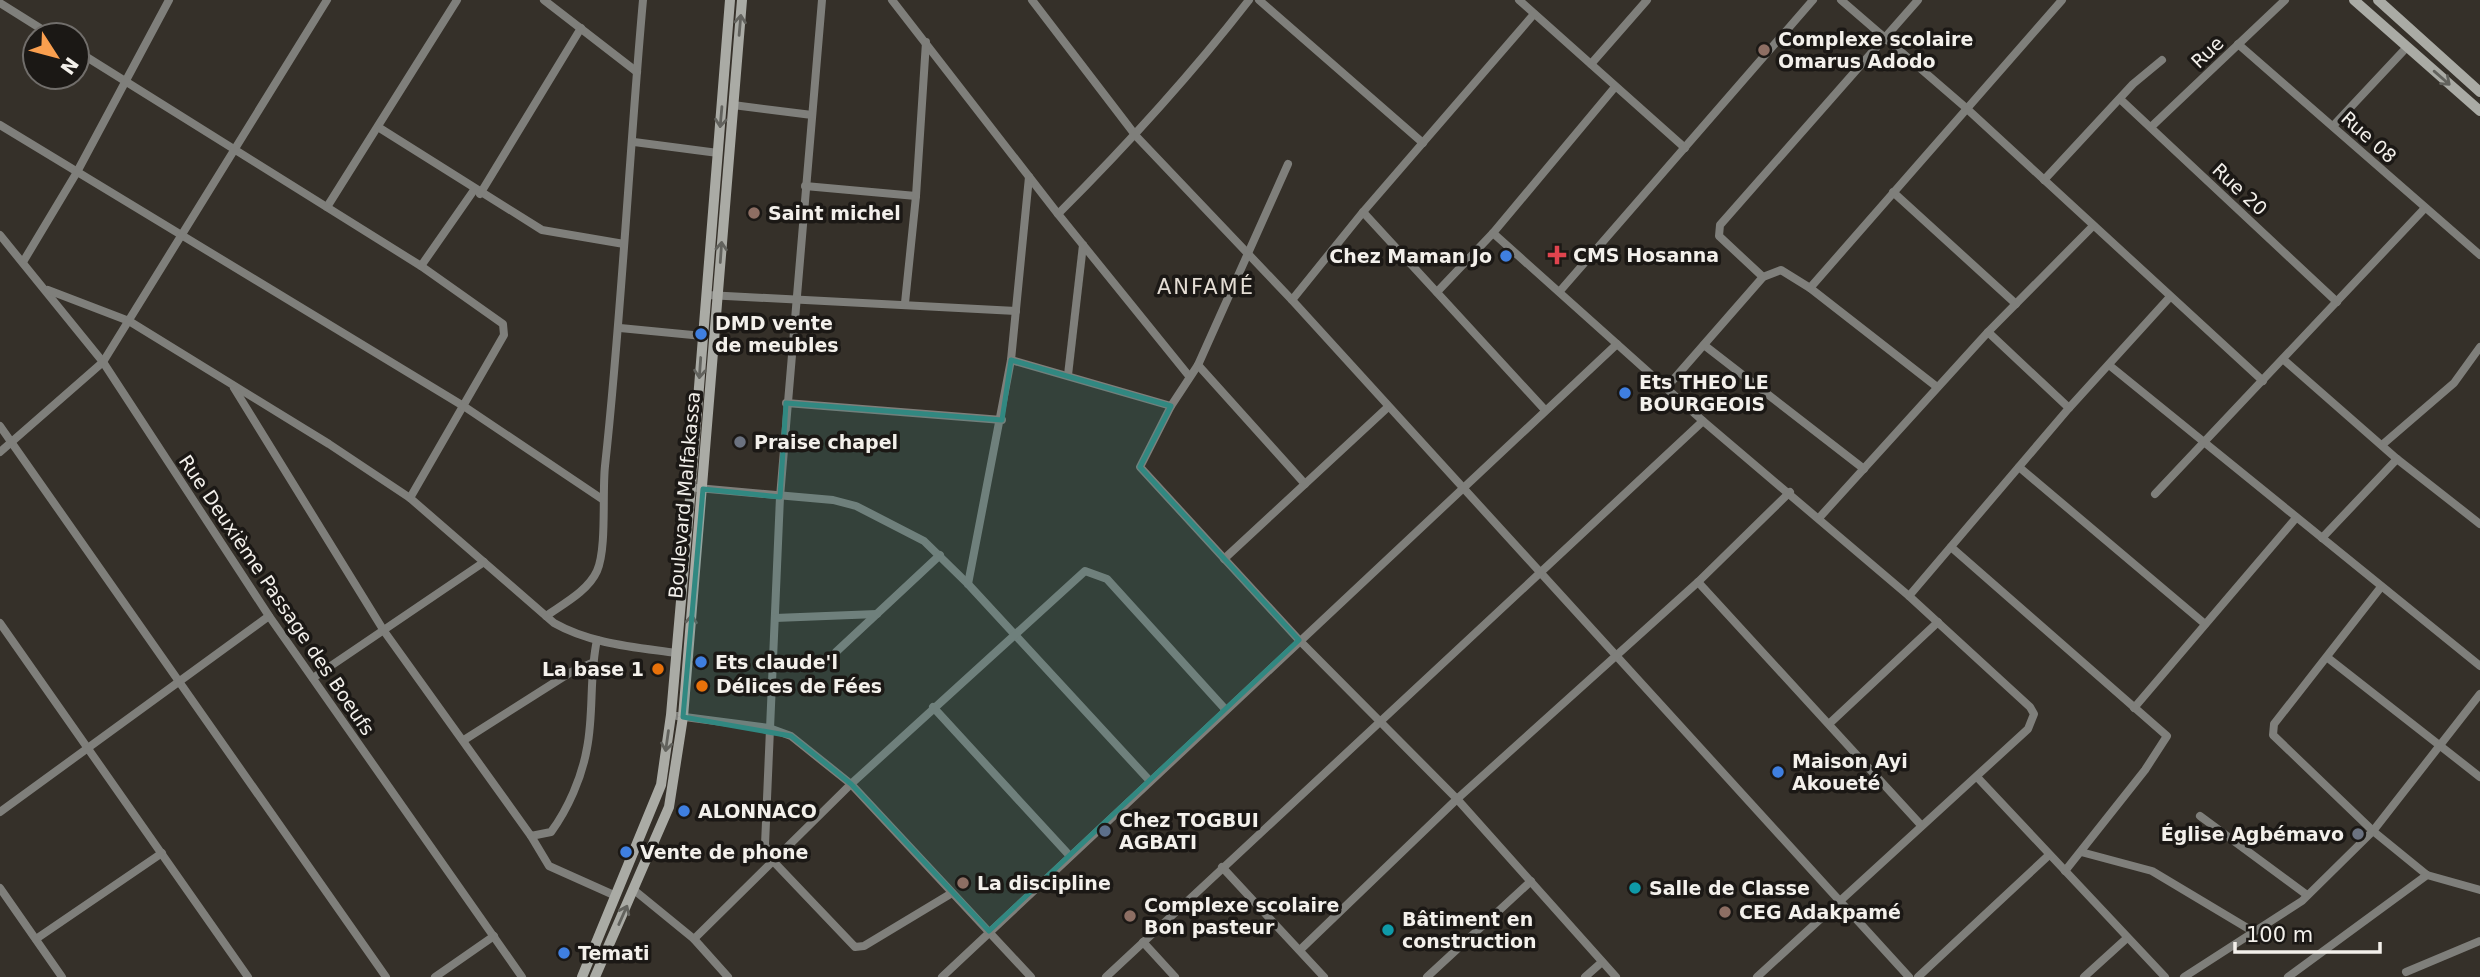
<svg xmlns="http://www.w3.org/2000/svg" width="2480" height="977" font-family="'DejaVu Sans',sans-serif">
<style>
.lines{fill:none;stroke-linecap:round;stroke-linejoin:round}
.street{stroke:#7f7f7b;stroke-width:8}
.secondary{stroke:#aaaba5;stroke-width:10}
.oneway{stroke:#62625d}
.marked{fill:#318881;fill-opacity:0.2;stroke:#318881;stroke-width:5;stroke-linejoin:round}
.education-dot{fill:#8d6e63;stroke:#1b1815;stroke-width:2.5}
.health-dot{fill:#e0444e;stroke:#1b1815;stroke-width:2.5}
.shop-dot{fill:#3f7fe0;stroke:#1b1815;stroke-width:2.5}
.worship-dot{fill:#6b7280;stroke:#1b1815;stroke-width:2.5}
.food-dot{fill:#e8710a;stroke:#1b1815;stroke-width:2.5}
.service-dot{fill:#5c6f8a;stroke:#1b1815;stroke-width:2.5}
.culture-dot{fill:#0f9aa8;stroke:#1b1815;stroke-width:2.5}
.labels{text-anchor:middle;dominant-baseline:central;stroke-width:7;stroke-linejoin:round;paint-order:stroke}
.poi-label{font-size:19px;font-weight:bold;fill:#f3f0eb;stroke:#1b1815;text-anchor:start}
.street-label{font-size:19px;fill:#f3f0eb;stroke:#1b1815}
.neighbourhood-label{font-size:21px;letter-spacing:2px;fill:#e4ddd4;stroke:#1b1815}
</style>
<rect width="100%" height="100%" fill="#353029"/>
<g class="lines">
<g class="street">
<polyline points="544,0 637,72"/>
<polyline points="822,0 780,497 765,845 773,861 855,947 864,946 952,893"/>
<polyline points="892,0 1058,214 1189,376"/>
<polyline points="1032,0 1136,136 1292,300 1909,977"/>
<polyline points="1259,0 1423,143"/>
<polyline points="1519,0 1685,148"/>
<polyline points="1841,0 1965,107 2263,381"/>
<polyline points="0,3 51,35"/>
<polyline points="2238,44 2480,255"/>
<polyline points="77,51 421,266 503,324 504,335 410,498"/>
<polyline points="1591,64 1647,0"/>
<polyline points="2120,99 2337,302"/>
<polyline points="733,105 812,115"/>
<polyline points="0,125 465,407 602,499"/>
<polyline points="2333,126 2407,47"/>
<polyline points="378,127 542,230 624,244"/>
<polyline points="2151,127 2285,0"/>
<polyline points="634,142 718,153"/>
<polyline points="1288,164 1198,365 1171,406 1140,467 1299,640 1457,799 1616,977"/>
<polyline points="2044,180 2133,84 2162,60"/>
<polyline points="805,186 916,196"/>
<polyline points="1893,192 2016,304"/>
<polyline points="480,194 581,28"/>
<polyline points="327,207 457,0"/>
<polyline points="1363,212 1545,410"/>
<path d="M1058,214C1126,146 1190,76 1249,0"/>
<polyline points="1493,233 1703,421 1909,596 2030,707 2034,714 2028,729 1757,977"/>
<polyline points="0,235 103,362 269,616 522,977"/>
<polyline points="23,262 77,172 169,0"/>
<polyline points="421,266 474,190"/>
<polyline points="1763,277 1719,236 1720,225 1918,0"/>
<polyline points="1810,288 2062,0"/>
<path d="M48,290L129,321L329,444L410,498L554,623C591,644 634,647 676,653"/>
<polyline points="1560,291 1813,0"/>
<polyline points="1437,292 1493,233 1615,87"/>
<polyline points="707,295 1016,311"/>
<polyline points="1292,300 1363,212 1534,14"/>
<polyline points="905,303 916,196 926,42"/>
<polyline points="620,328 703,336"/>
<polyline points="1988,332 2069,408"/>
<polyline points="1704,345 1864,469"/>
<polyline points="1011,360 1171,406"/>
<polyline points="2284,360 2397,459 2480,524"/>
<polyline points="1198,365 1305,484"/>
<polyline points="2109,365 2480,666"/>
<polyline points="1068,375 1083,245"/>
<path d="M234,388L384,631L531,836L551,832C568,809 582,777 587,748C594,713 589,676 597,640"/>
<polyline points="1666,388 1763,277 1781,270 1810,288 1937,387"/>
<polyline points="786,403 1002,420"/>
<polyline points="0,426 386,977"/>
<polyline points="2382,445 2454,383 2480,347"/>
<polyline points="0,452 103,362 327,0"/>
<polyline points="2019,467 2205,624"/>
<polyline points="697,488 833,500 856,506 924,541 968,584 1149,780"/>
<polyline points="2155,494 2425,208"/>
<polyline points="1819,518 1988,332 2092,227"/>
<polyline points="2322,538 2397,459"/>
<polyline points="1951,547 2167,736 2145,770 2065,871"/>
<polyline points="1224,559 1388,407"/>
<polyline points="1698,582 1920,824"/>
<polyline points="968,584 1011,360 1029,177"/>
<polyline points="2381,587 2274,724 2273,735 2373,831 2427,875 2480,890"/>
<polyline points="1909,596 2069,408 2169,298"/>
<path d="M546,616C563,604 588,591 597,571C607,548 602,494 605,466C622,311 629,155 643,0"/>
<polyline points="775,618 877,614"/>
<polyline points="0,623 248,977"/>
<polyline points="836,652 940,555"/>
<polyline points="2328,658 2480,777"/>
<polyline points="313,678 484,562"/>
<polyline points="933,707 1069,855"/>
<polyline points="2134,708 2296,518"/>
<polyline points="677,716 769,728 791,736 851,784 1031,977"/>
<polyline points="1830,723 1938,622"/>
<polyline points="464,740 571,672 592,663"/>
<polyline points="1977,777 2165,977"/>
<polyline points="0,812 269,616"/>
<polyline points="2200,816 2307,895"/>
<polyline points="531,836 549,866 616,896"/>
<polyline points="2081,852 2152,871 2254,932"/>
<polyline points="1222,867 1324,977"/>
<polyline points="0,888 62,977"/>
<polyline points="634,890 694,939 728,977"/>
<polyline points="36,939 162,853"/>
<polyline points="694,939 851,784 1085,571 1107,579 1225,709"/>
<polyline points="1143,942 1175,977"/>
<polyline points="1300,950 1457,799 1698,582 1790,492"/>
<polyline points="2406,972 2480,941"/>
<polyline points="435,977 494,936"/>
<polyline points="942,977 1617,344"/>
<polyline points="1106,977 1703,421"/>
<polyline points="1427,977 1531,881"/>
<polyline points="1585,977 1602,962"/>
<polyline points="1918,977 2049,855"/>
<polyline points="2084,977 2127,938"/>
<polyline points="2184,977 2302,901 2373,831 2480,694"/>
<polyline points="2288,977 2427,875"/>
</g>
<g class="secondary">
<polyline points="2354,0 2480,111"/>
<polyline points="2378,0 2480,92"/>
<polyline points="582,977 661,785 671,715 691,487 730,0"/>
<polyline points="595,977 669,807 683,717 742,0"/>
</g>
</g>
<defs><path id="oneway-shaft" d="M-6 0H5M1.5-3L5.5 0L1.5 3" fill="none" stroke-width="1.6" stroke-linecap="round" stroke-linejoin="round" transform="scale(1.75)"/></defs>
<g class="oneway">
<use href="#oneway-shaft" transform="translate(740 25) rotate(-85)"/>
<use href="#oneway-shaft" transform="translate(2442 78) rotate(41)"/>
<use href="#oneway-shaft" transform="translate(721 117) rotate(95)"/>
<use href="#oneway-shaft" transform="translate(721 252) rotate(-86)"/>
<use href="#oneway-shaft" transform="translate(700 368) rotate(94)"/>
<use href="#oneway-shaft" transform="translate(691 625) rotate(-85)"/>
<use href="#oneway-shaft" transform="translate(667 741) rotate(98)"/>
<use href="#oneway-shaft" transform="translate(623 915) rotate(-66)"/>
</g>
<path class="marked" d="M1011,360L1171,406L1140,467L1299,640L989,931L851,784L791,736L683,717L703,489L780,497L786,403L1002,420Z"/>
<g class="education-dot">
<circle cx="1764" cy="50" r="7"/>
<circle cx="754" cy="213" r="7"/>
<circle cx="963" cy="883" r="7"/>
<circle cx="1725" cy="912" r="7"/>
<circle cx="1130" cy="916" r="7"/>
</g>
<path class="health-dot" d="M1553.5 244.5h7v7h7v7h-7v7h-7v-7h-7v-7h7z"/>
<g class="shop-dot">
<circle cx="1506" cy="256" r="7"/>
<circle cx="701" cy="334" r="7"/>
<circle cx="1625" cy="393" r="7"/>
<circle cx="701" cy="662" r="7"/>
<circle cx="1778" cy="772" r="7"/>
<circle cx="684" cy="811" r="7"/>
<circle cx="626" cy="852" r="7"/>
<circle cx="564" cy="953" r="7"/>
</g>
<g class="worship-dot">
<circle cx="740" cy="442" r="7"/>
<circle cx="2358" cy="834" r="7"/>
</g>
<g class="food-dot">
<circle cx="658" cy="669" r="7"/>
<circle cx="702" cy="686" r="7"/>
</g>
<circle class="service-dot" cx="1105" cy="831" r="7"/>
<g class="culture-dot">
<circle cx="1635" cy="888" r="7"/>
<circle cx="1388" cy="930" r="7"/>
</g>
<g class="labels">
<g class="poi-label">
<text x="1778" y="39">Complexe scolaire<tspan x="1778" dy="22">Omarus Adodo</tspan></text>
<text x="768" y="213">Saint michel</text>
<text x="1573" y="255">CMS Hosanna</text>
<text x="1492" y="256" text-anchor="end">Chez Maman Jo</text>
<text x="715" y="323">DMD vente<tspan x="715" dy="22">de meubles</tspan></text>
<text x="1639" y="382">Ets THEO LE<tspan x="1639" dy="22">BOURGEOIS</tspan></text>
<text x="754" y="442">Praise chapel</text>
<text x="715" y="662">Ets claude'l</text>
<text x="644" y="669" text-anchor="end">La base 1</text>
<text x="716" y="686">Délices de Fées</text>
<text x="1792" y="761">Maison Ayi<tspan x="1792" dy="22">Akoueté</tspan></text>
<text x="698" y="811">ALONNACO</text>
<text x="1119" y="820">Chez TOGBUI<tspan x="1119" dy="22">AGBATI</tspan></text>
<text x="2344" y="834" text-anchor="end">Église Agbémavo</text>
<text x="640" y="852">Vente de phone</text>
<text x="977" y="883">La discipline</text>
<text x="1649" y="888">Salle de Classe</text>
<text x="1144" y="905">Complexe scolaire<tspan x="1144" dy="22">Bon pasteur</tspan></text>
<text x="1739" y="912">CEG Adakpamé</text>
<text x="1402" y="919">Bâtiment en<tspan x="1402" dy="22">construction</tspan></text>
<text x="578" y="953">Temati</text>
</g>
<g class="street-label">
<text transform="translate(2207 52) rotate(-44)">Rue</text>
<text transform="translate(2369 137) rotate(42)">Rue 08</text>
<text transform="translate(2240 189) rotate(43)">Rue 20</text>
<text transform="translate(684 495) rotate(-85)">Boulevard Malfakassa</text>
<text transform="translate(277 595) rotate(56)">Rue Deuxième Passage des Boeufs</text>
</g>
<g class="neighbourhood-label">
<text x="1206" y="287">ANFAMÉ</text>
</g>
</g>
<g transform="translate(56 56) rotate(126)"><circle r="33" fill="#1b1815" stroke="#716e6b" stroke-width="2"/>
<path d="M0-5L12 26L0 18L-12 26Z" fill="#fa9f4f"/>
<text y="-10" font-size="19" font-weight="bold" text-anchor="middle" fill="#f3f0eb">N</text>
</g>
<path d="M2235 942v10h145v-10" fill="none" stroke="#f3f0eb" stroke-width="3.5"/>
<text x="2246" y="942" font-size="21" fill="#f3f0eb" stroke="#1b1815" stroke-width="5" paint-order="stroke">100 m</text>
</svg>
